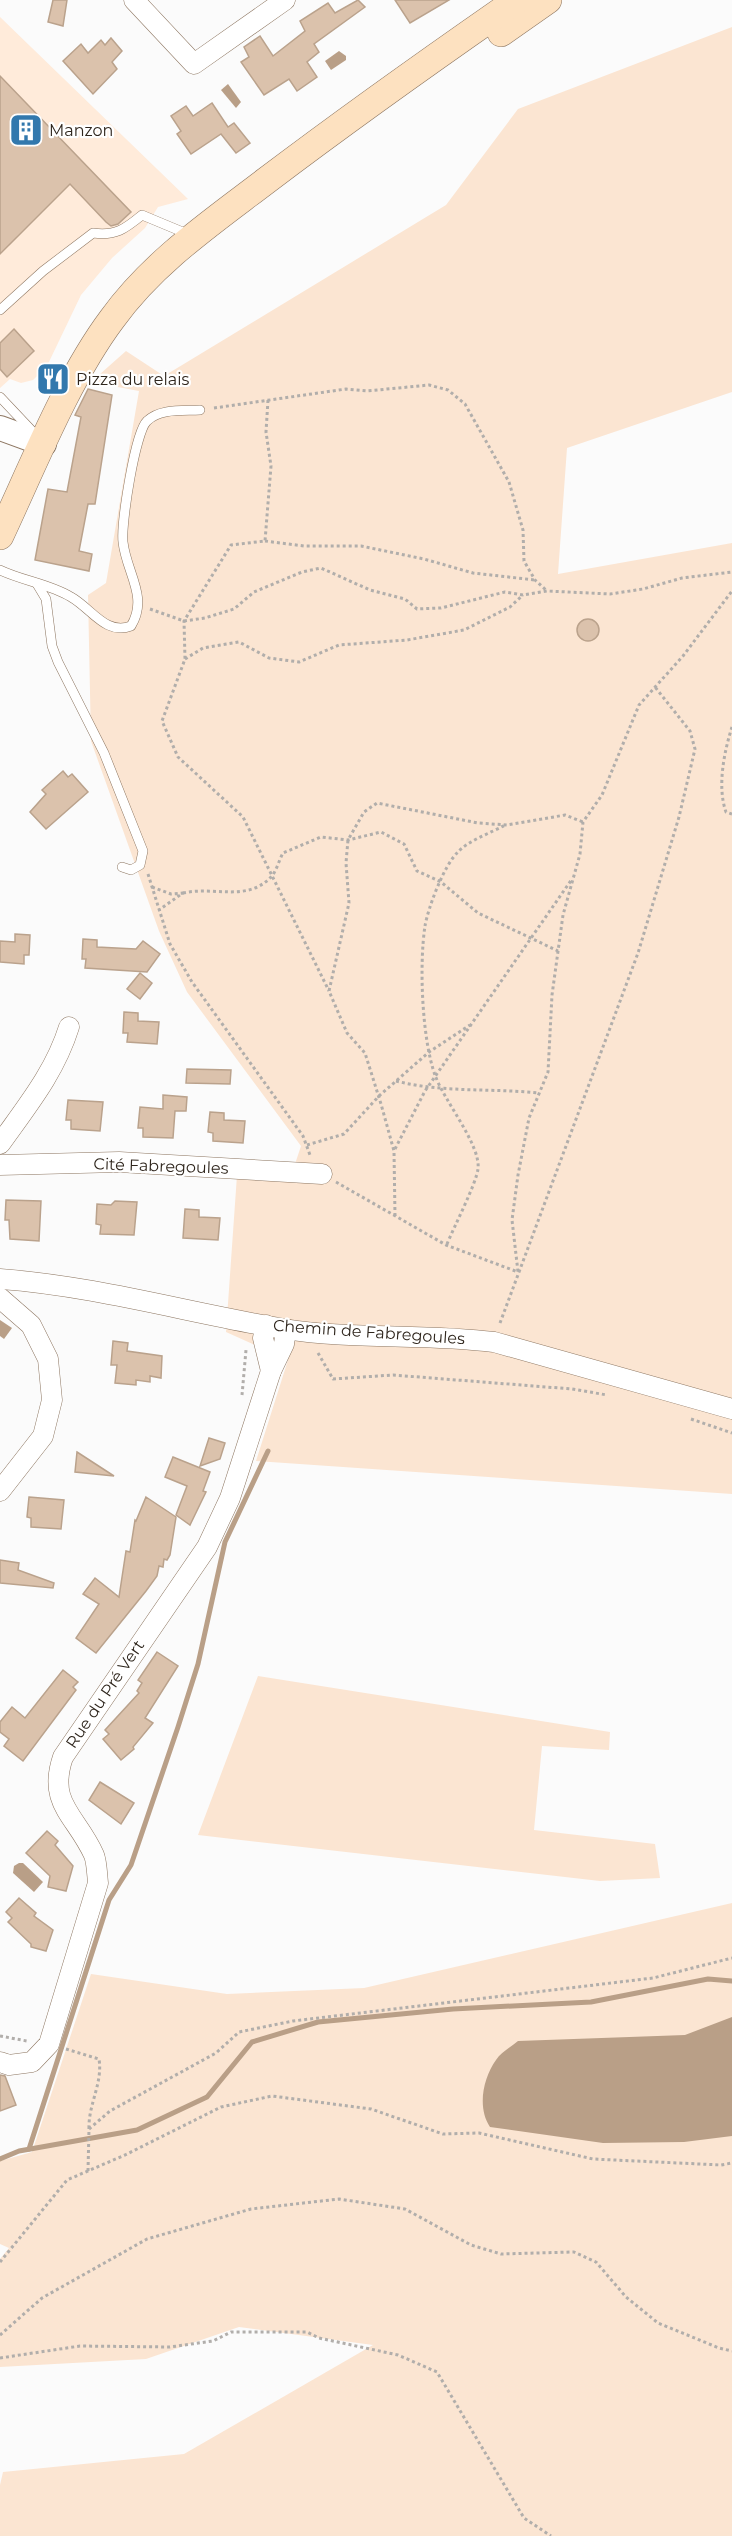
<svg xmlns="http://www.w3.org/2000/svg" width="732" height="2536" font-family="Montserrat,sans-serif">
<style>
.built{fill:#ffebda}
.green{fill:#fbe5d2}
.water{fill:#b99f87}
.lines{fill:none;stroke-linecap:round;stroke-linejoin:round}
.stream{stroke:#b99f87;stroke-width:5}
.building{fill:#dbc2ac;stroke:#baa28c;stroke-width:1.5}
.service-casing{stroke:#8d7661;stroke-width:10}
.minor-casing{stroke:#8d7661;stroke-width:21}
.tertiary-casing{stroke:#8d7661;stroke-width:26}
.secondary-casing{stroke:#8d7661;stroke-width:28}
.path{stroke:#b1aeab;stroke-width:3;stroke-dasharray:3 3;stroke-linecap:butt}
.service{stroke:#fff;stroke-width:9}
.minor{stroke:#fff;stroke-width:20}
.tertiary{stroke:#fff;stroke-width:24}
.secondary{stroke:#fde1c0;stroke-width:27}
.labels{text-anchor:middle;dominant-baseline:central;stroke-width:4.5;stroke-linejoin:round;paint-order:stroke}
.poi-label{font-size:16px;fill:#2f261d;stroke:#fff;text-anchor:start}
.street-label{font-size:16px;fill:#2f261d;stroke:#fff}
</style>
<rect width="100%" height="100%" fill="#fbfbfb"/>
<polygon class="built" points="0,17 188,199 158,207 145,228 112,258 81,295 47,366 33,380 21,383 10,379 0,388"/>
<g class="green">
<polygon points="732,27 732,392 567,448 558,574 732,543 732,1494 256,1461 288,1360 226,1332 238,1161 295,1164 301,1146 187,992 159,931 91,741 88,595 106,583 139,391 91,382 126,351 164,376 446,205 518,109"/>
<polygon points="258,1676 610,1732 609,1750 542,1746 534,1830 655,1844 660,1878 600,1881 198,1835"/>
<polygon points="732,1903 732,2536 0,2536 0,2485 3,2472 184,2454 373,2345 239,2327 146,2359 0,2367 0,2259 9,2248 0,2244 0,2161 32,2152 91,1974 227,1994 364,1988"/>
</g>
<g class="water">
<polygon points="339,51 346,56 346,60 331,70 325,61"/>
<polygon points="228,84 241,102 236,108 221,90"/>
<polygon points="0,1320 12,1328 4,1339 0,1336"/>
<polygon points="19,1863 23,1863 43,1882 34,1892 13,1873 14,1866"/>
<path d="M732,2017V2136L684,2142L603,2143L490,2127C477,2108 483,2078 496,2060C501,2052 511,2047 518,2041L685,2035Z"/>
</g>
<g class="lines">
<g class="stream">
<polyline points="29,2149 109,1900 131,1865 178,1727 198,1664 225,1542 268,1451"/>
<polyline points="0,2159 19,2151 137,2130 207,2097 252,2042 318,2022 453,2009 591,2002 708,1979 732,1981"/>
</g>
</g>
<g class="building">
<polygon points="53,0 67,0 63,26 48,22"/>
<polygon points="358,0 365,7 314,44 319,52 307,62 317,77 297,91 289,79 264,95 241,62 249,57 244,47 260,36 273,56 305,31 300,21 328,3 335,13"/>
<polygon points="395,0 449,0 410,23"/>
<polygon points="111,38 122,51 112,62 117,69 93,94 63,61 81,44 88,53 101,40 105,45"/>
<polygon points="0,76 131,212 118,224 111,226 106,222 70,184 0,254"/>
<polygon points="212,103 228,127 234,123 250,143 236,153 221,134 191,154 177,134 181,131 171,116 186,106 193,116"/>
<polygon points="14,329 34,351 7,377 0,369 0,343"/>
<polygon points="88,389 112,395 95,504 88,504 79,551 92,554 89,571 35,560 48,489 67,492 81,417 75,415"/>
<circle cx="588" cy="630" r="11"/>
<polygon points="63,771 68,777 72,774 88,792 46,829 30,812 46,794 42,790"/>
<polygon points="15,934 30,935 29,955 24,955 24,964 0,962 0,941 15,942"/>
<polygon points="83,939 97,940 97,947 136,949 143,941 160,954 147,972 85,968 86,959 82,959"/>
<polygon points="140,973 152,983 140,999 127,989"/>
<polygon points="124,1012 138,1013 138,1021 159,1022 157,1044 127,1042 128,1033 123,1033"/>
<polygon points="187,1069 231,1070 230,1084 186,1083"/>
<polygon points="163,1095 187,1097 186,1111 175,1111 173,1138 143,1137 143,1128 138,1128 140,1107 163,1109"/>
<polygon points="68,1100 103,1102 100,1131 71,1129 71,1120 66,1120"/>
<polygon points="210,1112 224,1113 224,1120 245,1121 243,1143 213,1141 213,1133 208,1132"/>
<polygon points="6,1200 41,1201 39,1241 10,1239 9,1220 5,1220"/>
<polygon points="115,1201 137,1202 134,1235 100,1234 101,1225 96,1224 97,1204 111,1205"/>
<polygon points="185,1209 199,1210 199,1217 220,1218 218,1240 183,1238"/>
<polygon points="113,1341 128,1343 127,1351 162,1356 161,1378 150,1376 150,1382 136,1380 136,1385 115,1383 117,1365 111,1365"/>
<polygon points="209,1438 225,1443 220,1459 200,1466"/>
<polygon points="77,1452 114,1476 75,1472"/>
<polygon points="173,1457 210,1472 203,1491 206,1492 190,1525 176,1515 187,1486 165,1477"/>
<polygon points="29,1497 64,1500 61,1529 31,1527 31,1518 27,1517"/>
<polygon points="146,1497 176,1517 170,1555 167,1560 164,1559 163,1567 159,1566 157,1576 146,1591 96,1653 76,1638 99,1604 83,1594 95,1578 119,1597 126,1551 130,1552 135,1520 136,1521"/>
<polygon points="0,1560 19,1563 18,1570 54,1583 53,1588 0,1583"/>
<polygon points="157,1652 178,1666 145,1718 153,1723 133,1747 134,1749 121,1760 103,1739 109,1734 105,1730 139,1693 137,1691 142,1683 138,1680"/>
<polygon points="63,1670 78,1682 73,1687 76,1690 23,1761 4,1746 9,1739 0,1732 0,1722 12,1707 25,1718"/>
<polygon points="100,1782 134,1803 121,1824 89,1800"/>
<polygon points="47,1831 58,1841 55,1845 73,1866 66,1891 48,1887 50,1876 26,1853"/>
<polygon points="19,1898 36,1913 34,1916 53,1930 46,1951 31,1947 31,1944 8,1922 12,1918 6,1912"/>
<polygon points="0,2075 5,2076 16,2105 0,2111"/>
</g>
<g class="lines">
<defs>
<g id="service">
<path d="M0,310L43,271L93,233C116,236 125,229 142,215L190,235"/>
<polyline points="0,397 34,433"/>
<path d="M0,570C23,581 50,584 71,597C91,608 106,636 131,626C149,597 126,572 123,542C121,524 135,432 147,421C160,408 183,411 200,410"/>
<polyline points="37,584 46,599 52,646 58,662 104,753 143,851 140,865 131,870 122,867"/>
</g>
<g id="minor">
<polyline points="134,0 194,64 285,0"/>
<path d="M0,1144C27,1106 55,1072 69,1027"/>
<polyline points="0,1165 119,1162 322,1174"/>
<path d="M0,1279C96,1286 189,1313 284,1329C353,1340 425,1333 494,1342L732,1409"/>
<polyline points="0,1298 31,1325 48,1359 52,1400 43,1436 0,1491"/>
<polyline points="266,1325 263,1338 271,1371"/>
<path d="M0,2062L9,2065L32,2062L49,2044L98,1883C97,1874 97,1863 94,1855C76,1815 47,1804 63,1757L207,1547L230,1498L271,1371L284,1344L286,1329"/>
</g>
<polyline id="tertiary" points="0,428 44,444"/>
<g id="secondary">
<polyline points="501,33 548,0"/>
<path d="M0,536C32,468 67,379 112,319C153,262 212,222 267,180C349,118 432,59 517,0"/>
</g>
</defs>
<use href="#service" class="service-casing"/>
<use href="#minor" class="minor-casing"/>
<use href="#tertiary" class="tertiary-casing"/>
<use href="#secondary" class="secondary-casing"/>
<g class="path">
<polyline points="268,400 266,432 271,466 265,541 231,545 184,621 185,659 162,721 178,757 243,817 329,991"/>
<polyline points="214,408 346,389 367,391 429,385 448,390 465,404 509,482 523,530 524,561 535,580 547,591"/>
<polyline points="265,541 304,546 361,546 424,559 473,573 535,580"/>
<polyline points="150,609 184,621 205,618 234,609 254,592 302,572 321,568 370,590 405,599 417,609 441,608 505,592 523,595 547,591 610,594 643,589 682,578 732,572"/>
<polyline points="185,659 203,648 239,642 269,658 299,662 339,645 407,640 464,630 510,607 523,595"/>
<path d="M732,727C724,752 717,787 726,812L732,814"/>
<polyline points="148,874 170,944 192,982 303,1136 310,1155"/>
<polyline points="152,887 171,894 183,893 159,910"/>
<path d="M183,893C214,886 246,902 270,878C276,873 279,860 283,853L321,837L348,840L381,832L404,844L417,871L441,882L478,913L558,951"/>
<path d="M396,1081C443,1093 491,1088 539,1093"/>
<polyline points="307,1145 344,1134 379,1096 429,1052 470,1025"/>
<polyline points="395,1149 425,1091 572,879"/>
<polyline points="336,1182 446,1245 518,1272 512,1220 518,1175 529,1118 548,1072 552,995 563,915 580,854 583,822 602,795 639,705 683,656 732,591"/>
<polyline points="395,1216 394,1151 381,1104 365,1053 347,1033 329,991 349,903 346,863 348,840 364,812 377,803 478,823 507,825 565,815 583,822"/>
<path d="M447,1244C454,1227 476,1184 478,1169C481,1145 444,1101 435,1075C422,1039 419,965 425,926C428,908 444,865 458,852C469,840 491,833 505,825"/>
<polyline points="500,1323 638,953 679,817 695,749 690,731 655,687"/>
<polyline points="318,1353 333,1379 393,1375 572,1389 607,1395"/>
<polyline points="242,1395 246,1350"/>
<polyline points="691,1419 732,1433"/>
<polyline points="0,2036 27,2041"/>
<path d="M66,2049L99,2059C103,2083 88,2105 89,2129"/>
<polyline points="88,2171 89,2129 110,2111 216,2053 239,2032 293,2021 653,1978 732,1958"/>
<polyline points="0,2262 67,2180 125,2155 221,2107 272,2096 371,2109 443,2134 479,2133 593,2159 721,2165 732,2163"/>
<polyline points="0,2335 42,2298 147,2239 251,2209 339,2199 405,2209 471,2245 501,2254 574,2252 596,2262 626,2297 658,2323 719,2348 732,2351"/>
<polyline points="0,2358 80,2346 170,2347 213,2341 231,2332 307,2332 319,2338 398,2355 437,2372 524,2518 551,2536"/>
</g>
<use href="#service" class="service"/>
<use href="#minor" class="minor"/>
<use href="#tertiary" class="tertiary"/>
<use href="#secondary" class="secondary"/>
</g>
<defs>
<symbol id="building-square" viewBox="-11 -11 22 22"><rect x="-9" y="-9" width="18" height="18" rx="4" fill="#3278ad" stroke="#fff"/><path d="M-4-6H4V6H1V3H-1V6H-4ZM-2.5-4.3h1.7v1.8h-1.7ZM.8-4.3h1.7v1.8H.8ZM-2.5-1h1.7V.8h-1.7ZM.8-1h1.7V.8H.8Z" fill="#fff"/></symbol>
<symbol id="restaurant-square" viewBox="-11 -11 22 22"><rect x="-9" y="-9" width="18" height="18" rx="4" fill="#3278ad" stroke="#fff"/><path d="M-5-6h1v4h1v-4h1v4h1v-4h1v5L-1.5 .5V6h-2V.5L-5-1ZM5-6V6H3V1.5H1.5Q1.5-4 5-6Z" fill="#fff"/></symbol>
</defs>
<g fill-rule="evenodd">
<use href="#building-square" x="7" y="111" width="38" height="38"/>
<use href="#restaurant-square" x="34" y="360" width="38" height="38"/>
</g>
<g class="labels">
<g class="poi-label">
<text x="49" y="130">Manzon</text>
<text x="76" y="379">Pizza du relais</text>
</g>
<g class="street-label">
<text transform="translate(161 1166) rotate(2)">Cité Fabregoules</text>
<text transform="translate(369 1332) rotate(4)">Chemin de Fabregoules</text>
<text transform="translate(105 1694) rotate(-56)">Rue du Pré Vert</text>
</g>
</g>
</svg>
